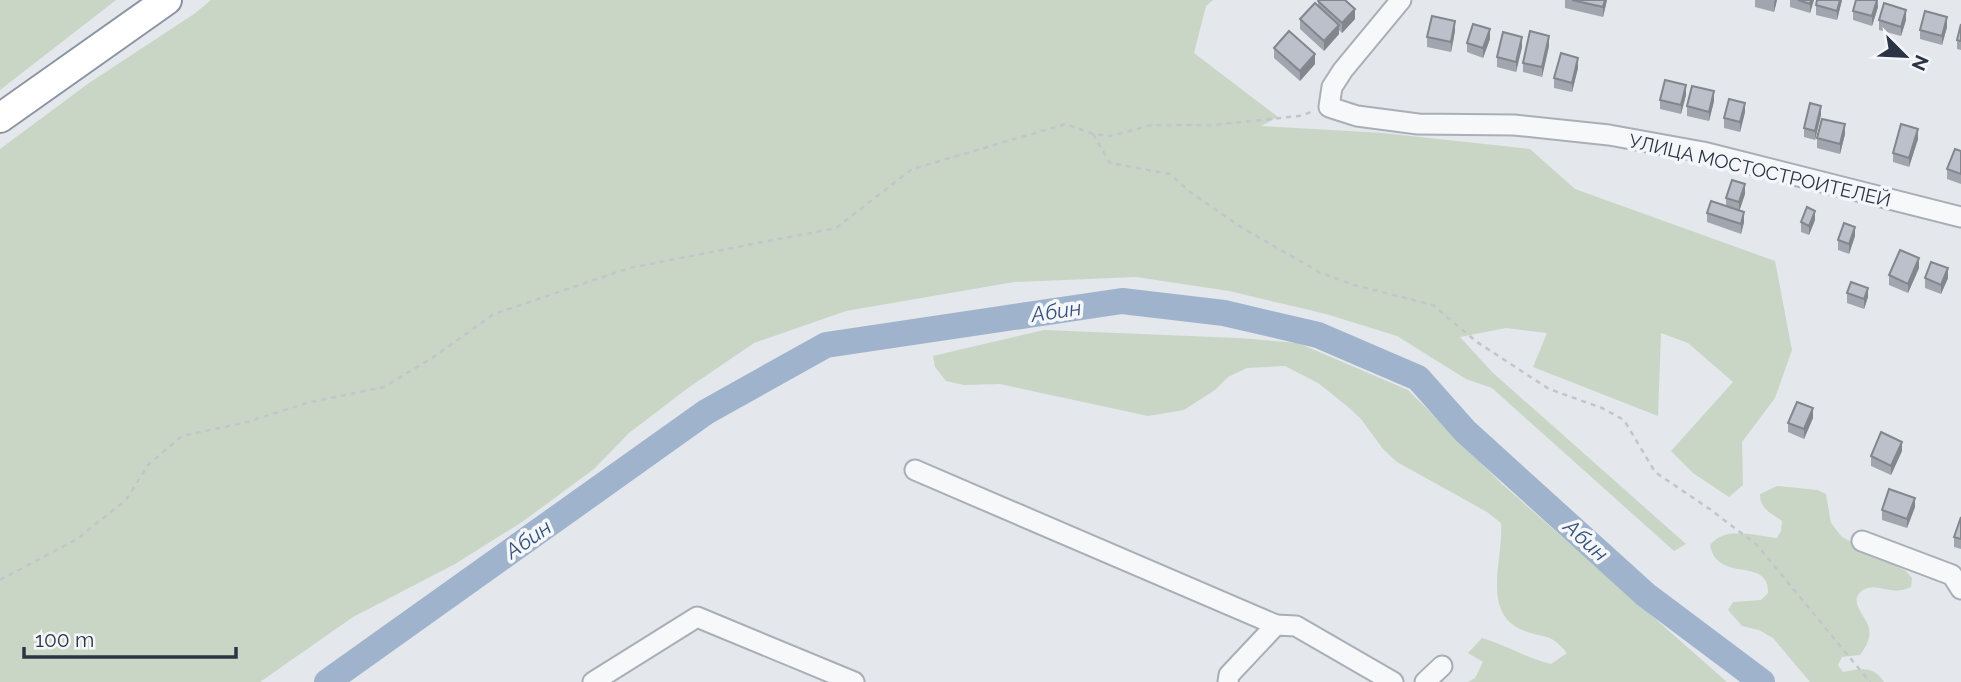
<svg xmlns="http://www.w3.org/2000/svg" width="1961" height="682" font-family="Raleway,sans-serif">
<style>
.green{fill:#c9d6c5}
.lines{fill:none;stroke-linecap:round;stroke-linejoin:round}
.river{stroke:#9fb4cc;stroke-width:26}
.minor-casing{stroke:#a9aeb7;stroke-width:23}
.highway-casing{stroke:#8b94a3;stroke-width:32}
.path{stroke:#c2c5cb;stroke-width:2.5;stroke-dasharray:5 5;stroke-linecap:butt}
.minor{stroke:#f7f8fa;stroke-width:19}
.highway{stroke:#fff;stroke-width:28}
.wall{fill:#a1a5ae}
.shaded-wall{fill:#83868d}
.building{fill:#bbc0ca;stroke:#83868d;stroke-width:2}
.labels{text-anchor:middle;dominant-baseline:central;stroke-width:7;stroke-linejoin:round;paint-order:stroke}
.street-label{font-size:19px;fill:#2b3445;stroke:#f4f6f9}
.water-label{font-size:21px;font-style:italic;fill:#34527a;stroke:#f4f6f9}
</style>
<rect width="100%" height="100%" fill="#e4e7ec"/>
<g class="green">
<polygon points="0,0 116,0 0,90"/>
<polygon points="211,0 1213,0 1206,6 1194,53 1278,117 1261,126 1383,133 1530,149 1575,189 1775,261 1792,350 1775,398 1742,442 1743,485 1729,497 1693,473 1671,451 1733,382 1688,343 1661,333 1658,416 1533,367 1547,333 1506,328 1460,337 1492,372 1686,544 1674,551 1492,388 1466,379 1397,336 1326,314 1229,291 1136,277 1014,282 846,311 754,343 688,388 629,433 594,469 522,522 455,564 353,617 260,682 0,682 0,149 89,83 194,14"/>
<path d="M1044,330L1238,338L1298,343L1408,390L1502,484L1727,682H1468L1475,678L1483,662L1468,653L1482,638C1506,645 1526,658 1551,664L1567,653C1550,631 1542,639 1520,629C1481,610 1504,557 1501,523L1487,512L1397,462L1383,449L1361,419L1347,406L1318,383L1285,366L1247,368L1228,377L1215,390L1184,410L1148,416L1000,384L964,385L946,381L935,367L933,356Z"/>
<path d="M1777,486L1817,490L1826,494L1831,523L1842,537L1906,571L1912,578L1911,587C1892,597 1876,581 1863,590C1846,602 1868,617 1869,629C1871,639 1865,648 1860,655L1842,657L1838,665L1843,672C1861,669 1873,665 1884,682H1810L1773,638L1759,630L1742,626L1728,610L1733,602L1761,600L1768,593C1770,556 1717,584 1710,545C1726,525 1755,536 1777,538L1781,531L1782,521C1771,513 1760,509 1760,494Z"/>
</g>
<g class="lines">
<polyline class="river" points="327,682 706,412 826,345 1122,301 1224,313 1318,335 1418,378 1465,431 1646,595 1762,682"/>
<defs>
<g id="minor">
<polyline points="1401,0 1343,70 1332,87 1329,107 1357,116 1418,124 1514,125 1609,135 1703,152 1961,217"/>
<polyline points="915,470 1276,625"/>
<polyline points="1862,541 1952,575 1961,589"/>
<polyline points="593,682 697,617 854,682"/>
<polyline points="1228,682 1229,675 1276,625 1296,626 1393,682"/>
<polyline points="1425,682 1442,666"/>
</g>
<polyline id="highway" points="0,118 167,0"/>
</defs>
<use href="#minor" class="minor-casing"/>
<use href="#highway" class="highway-casing"/>
<g class="path">
<polyline points="1093,134 1110,163 1170,174 1190,192 1241,227 1319,272 1354,285 1433,305 1477,342 1549,389 1602,408 1624,420 1655,472 1711,510 1757,545 1870,682"/>
<polyline points="0,580 77,539 126,500 148,465 182,436 247,422 310,402 384,387 432,358 494,314 629,268 836,228 912,169 1066,124 1093,134 1110,136 1152,125 1213,125 1299,116 1315,111"/>
</g>
<use href="#minor" class="minor"/>
<use href="#highway" class="highway"/>
</g>
<g class="wall">
<polygon points="1565,0 1607,0 1603,17 1565,8"/>
<polygon points="1755,0 1777,0 1774,12 1755,7"/>
<polygon points="1790,0 1814,0 1810,13 1790,7"/>
<polygon points="1842,0 1837,20 1816,15 1816,5"/>
<polygon points="1878,0 1878,7 1872,26 1853,20 1853,11"/>
<polygon points="1318,1 1355,19 1342,33 1339,30 1339,34 1324,51 1300,29 1300,19 1318,6"/>
<polygon points="1879,20 1906,20 1901,36 1879,30"/>
<polygon points="1961,24 1961,50 1957,49 1957,40"/>
<polygon points="1947,27 1942,45 1920,39 1920,30"/>
<polygon points="1455,31 1451,52 1427,47 1427,37"/>
<polygon points="1490,39 1483,58 1467,52 1467,43"/>
<polygon points="1549,46 1542,77 1523,72 1523,63"/>
<polygon points="1522,47 1516,72 1497,67 1497,57"/>
<polygon points="1274,48 1315,64 1300,81 1274,58"/>
<polygon points="1578,68 1572,92 1554,88 1554,78"/>
<polygon points="1686,95 1681,114 1660,109 1660,100"/>
<polygon points="1714,101 1709,121 1687,116 1687,106"/>
<polygon points="1745,112 1740,132 1724,128 1724,118"/>
<polygon points="1821,115 1815,140 1804,137 1804,128"/>
<polygon points="1845,134 1840,154 1817,148 1817,138"/>
<polygon points="1918,139 1909,167 1893,162 1893,153"/>
<polygon points="1961,151 1961,184 1947,179 1947,169"/>
<polygon points="1745,194 1739,211 1744,222 1741,234 1707,222 1707,213 1726,206 1726,198"/>
<polygon points="1815,220 1809,235 1801,232 1801,222"/>
<polygon points="1855,236 1849,254 1838,250 1838,240"/>
<polygon points="1919,268 1908,293 1889,285 1889,275"/>
<polygon points="1925,278 1948,278 1941,294 1925,288"/>
<polygon points="1847,293 1868,297 1864,309 1847,303"/>
<polygon points="1813,418 1804,439 1788,432 1788,423"/>
<polygon points="1902,451 1891,475 1871,466 1871,456"/>
<polygon points="1915,507 1907,528 1882,520 1882,510"/>
<polygon points="1961,517 1961,549 1954,547 1954,537"/>
</g>
<g class="shaded-wall">
<polygon points="1605,0 1607,0 1603,17 1603,7"/>
<polygon points="1775,0 1777,0 1774,12 1774,2"/>
<polygon points="1811,0 1814,0 1810,13 1810,4"/>
<polygon points="1840,0 1842,0 1837,20 1837,11"/>
<polygon points="1877,0 1878,7 1872,26 1872,16"/>
<polygon points="1355,9 1355,19 1342,33 1342,23"/>
<polygon points="1906,10 1906,20 1901,36 1901,27"/>
<polygon points="1947,17 1947,27 1942,45 1942,36"/>
<polygon points="1455,21 1455,31 1451,52 1451,42"/>
<polygon points="1339,25 1339,34 1324,51 1324,41"/>
<polygon points="1490,29 1490,39 1483,58 1483,48"/>
<polygon points="1549,36 1549,46 1542,77 1542,67"/>
<polygon points="1522,37 1522,47 1516,72 1516,62"/>
<polygon points="1315,54 1315,64 1300,81 1300,71"/>
<polygon points="1578,58 1578,68 1572,92 1572,83"/>
<polygon points="1686,85 1686,95 1681,114 1681,105"/>
<polygon points="1714,91 1714,101 1709,121 1709,112"/>
<polygon points="1745,103 1745,112 1740,132 1740,122"/>
<polygon points="1821,106 1821,115 1815,140 1815,131"/>
<polygon points="1845,124 1845,134 1840,154 1840,144"/>
<polygon points="1918,129 1918,139 1909,167 1909,158"/>
<polygon points="1745,184 1745,194 1739,212 1739,202"/>
<polygon points="1815,211 1815,220 1809,235 1809,226"/>
<polygon points="1744,212 1744,222 1741,234 1741,224"/>
<polygon points="1855,227 1855,236 1849,254 1849,244"/>
<polygon points="1919,258 1919,268 1908,293 1908,284"/>
<polygon points="1948,268 1948,278 1941,294 1941,285"/>
<polygon points="1868,288 1868,297 1864,309 1864,299"/>
<polygon points="1813,408 1813,418 1804,439 1804,429"/>
<polygon points="1902,442 1902,451 1891,475 1891,466"/>
<polygon points="1915,498 1915,507 1907,528 1907,519"/>
</g>
<g class="building">
<polygon points="1319,0 1345,0 1355,9 1342,23 1318,1"/>
<polygon points="1572,0 1605,0 1603,7"/>
<polygon points="1798,0 1811,0 1810,4"/>
<polygon points="1817,0 1840,0 1837,11 1816,5"/>
<polygon points="1856,0 1877,0 1872,16 1853,11"/>
<polygon points="1315,3 1339,25 1324,41 1300,19"/>
<polygon points="1884,3 1906,10 1901,27 1879,20"/>
<polygon points="1925,11 1947,17 1942,36 1920,30"/>
<polygon points="1432,16 1455,21 1451,42 1427,37"/>
<polygon points="1473,24 1490,29 1483,48 1467,43"/>
<polygon points="1961,24 1961,41 1957,40"/>
<polygon points="1289,31 1315,54 1300,71 1274,48"/>
<polygon points="1530,31 1549,36 1542,67 1523,63"/>
<polygon points="1503,32 1522,37 1516,62 1497,57"/>
<polygon points="1561,53 1578,58 1572,83 1554,78"/>
<polygon points="1665,80 1686,85 1681,105 1660,100"/>
<polygon points="1692,86 1714,91 1709,112 1687,106"/>
<polygon points="1729,99 1745,103 1740,122 1724,118"/>
<polygon points="1810,103 1821,106 1815,131 1804,128"/>
<polygon points="1822,119 1845,124 1840,144 1817,138"/>
<polygon points="1901,124 1918,129 1909,158 1893,153"/>
<polygon points="1955,149 1961,151 1961,174 1947,169"/>
<polygon points="1732,180 1745,184 1739,202 1726,198"/>
<polygon points="1711,201 1744,212 1741,224 1707,213"/>
<polygon points="1807,207 1815,211 1809,226 1801,222"/>
<polygon points="1844,223 1855,227 1849,244 1838,240"/>
<polygon points="1900,250 1919,258 1908,284 1889,275"/>
<polygon points="1931,262 1948,268 1941,285 1925,278"/>
<polygon points="1851,282 1868,288 1864,299 1847,293"/>
<polygon points="1797,402 1813,408 1804,429 1788,423"/>
<polygon points="1881,432 1902,442 1891,466 1871,456"/>
<polygon points="1889,489 1915,498 1907,519 1882,510"/>
<polygon points="1961,517 1961,539 1954,537"/>
</g>
<g class="labels">
<g class="street-label">
<text transform="translate(1760 170) rotate(13)">УЛИЦА МОСТОСТРОИТЕЛЕЙ</text>
</g>
<g class="water-label">
<text transform="translate(1056 311) rotate(-8)">Абин</text>
<text transform="translate(528 539) rotate(-35)">Абин</text>
<text transform="translate(1586 540) rotate(42)">Абин</text>
</g>
</g>
<g transform="translate(1905 56) rotate(114)" stroke="#f4f6f9" stroke-width="5" paint-order="stroke">
<path d="M0-5L12 26L0 18L-12 26Z" fill="#2b3445"/>
<text y="-10" font-size="19" font-weight="bold" text-anchor="middle" fill="#2b3445">N</text>
</g>
<path d="M24 647v10h212v-10" fill="none" stroke="#2b3445" stroke-width="3.5"/>
<text x="35" y="647" font-size="21" fill="#2b3445" stroke="#f4f6f9" stroke-width="5" paint-order="stroke">100 m</text>
</svg>
